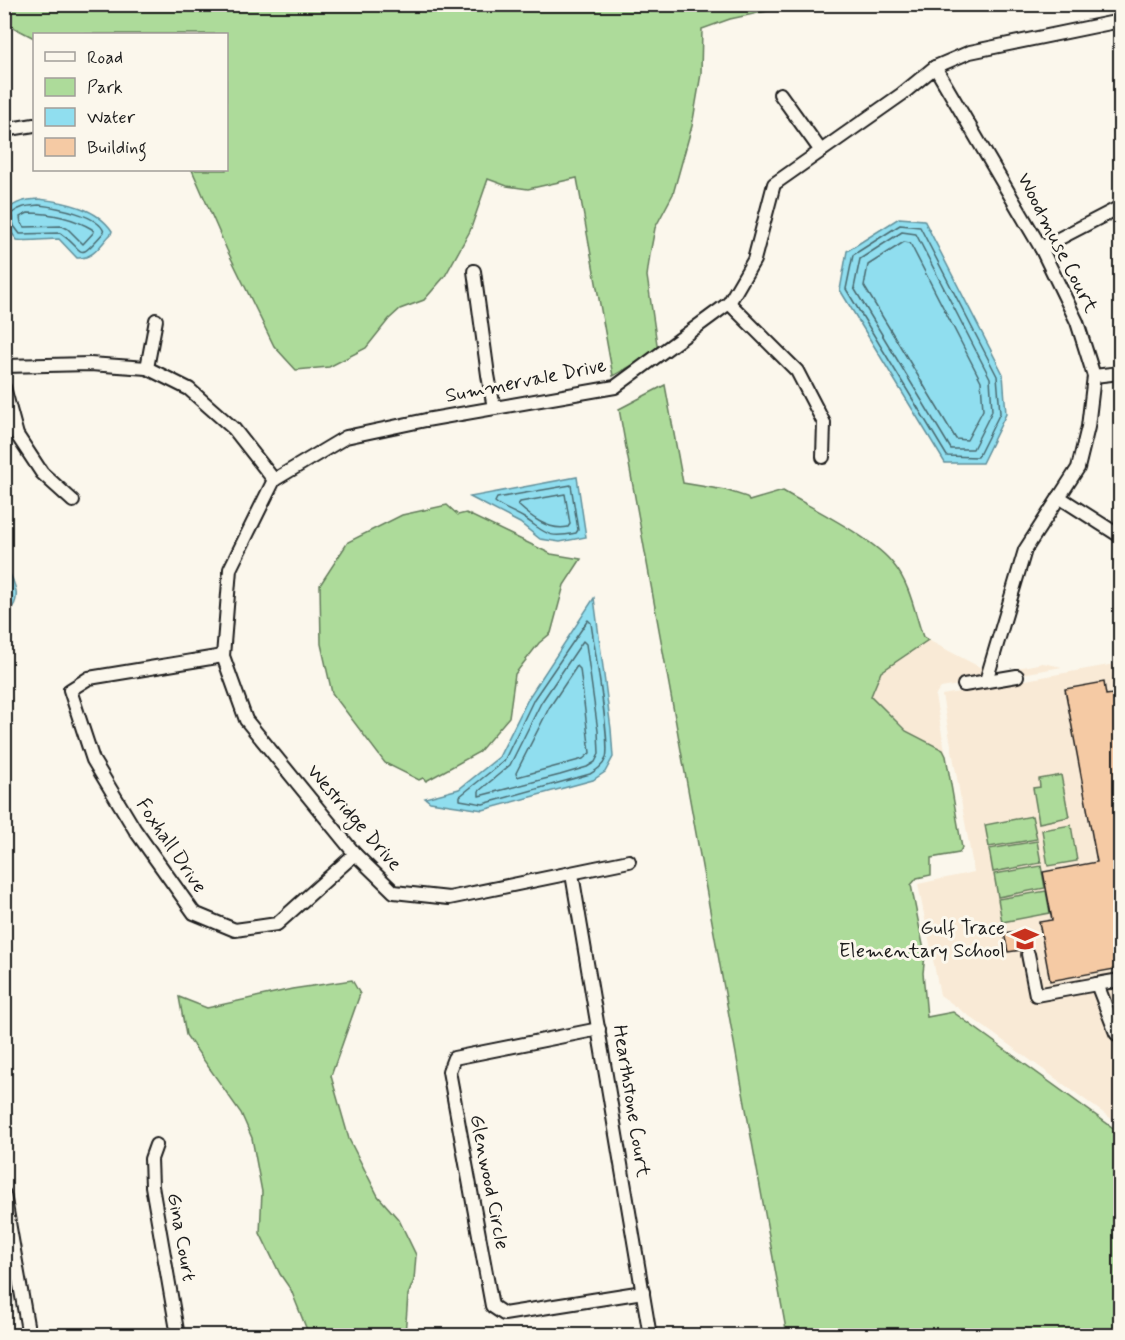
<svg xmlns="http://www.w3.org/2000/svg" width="1125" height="1340" font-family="Mynerve,sans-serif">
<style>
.built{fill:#f9ead6}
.green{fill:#addb9a;stroke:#647c5b;stroke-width:1.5}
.water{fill:#90deef;stroke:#62909b;stroke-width:1.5}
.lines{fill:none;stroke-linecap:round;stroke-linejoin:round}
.shore{stroke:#4a6a70;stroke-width:1.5}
.building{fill:#f5caa4;stroke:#1c1c1c;stroke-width:1.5}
.minor-casing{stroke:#1c1c1c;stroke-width:16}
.minor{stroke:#fbf7ec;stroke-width:12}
.labels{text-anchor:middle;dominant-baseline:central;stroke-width:6;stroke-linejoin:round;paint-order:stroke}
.street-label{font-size:20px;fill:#1c1c1c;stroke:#fbf7ec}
.poi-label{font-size:20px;fill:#1c1c1c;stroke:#fbf7ec;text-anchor:end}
</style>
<rect width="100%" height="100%" fill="#fbf7ec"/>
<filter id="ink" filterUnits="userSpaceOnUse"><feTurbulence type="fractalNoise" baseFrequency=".0167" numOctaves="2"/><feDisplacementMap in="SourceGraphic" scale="12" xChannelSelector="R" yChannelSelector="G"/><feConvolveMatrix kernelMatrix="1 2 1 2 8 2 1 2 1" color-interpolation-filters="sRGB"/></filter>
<g filter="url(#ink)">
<g class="built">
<polygon points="928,640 991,673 1043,663 1062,667 941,688 935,696 946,756 943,750 907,731 871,696 881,672"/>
<polygon points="1120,663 1120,1125 940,995 918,884 974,872 942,695"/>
</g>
<g class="green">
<polygon points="4,5 796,5 730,19 702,29 701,74 692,126 673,194 655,228 650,254 647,276 658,351 613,376 577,178 528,189 507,186 488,179 470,231 445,276 424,300 400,309 389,319 366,348 329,367 296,370 274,346 227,250 192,170 226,170 226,34 34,34 34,38 5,23"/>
<path d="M665,385L683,483L725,490L747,497L749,501L783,491C813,509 874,538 894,565C910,584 915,614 923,637L928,640L881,672L871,696L906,731L943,750L946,756L962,848L959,853L931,858V875L917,878L911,885L925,955L923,973L927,1017L953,1012L1120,1133V1335H787L619,409Z"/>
<polygon points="447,505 458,515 466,513 551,554 581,559 564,585 551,633 539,643 515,674 509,717 479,752 426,781 423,778 419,780 385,763 332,693 321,644 320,585 348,542 402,515"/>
<polygon points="1061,775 1069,817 1039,823 1033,788 1040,787 1039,779"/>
<polygon points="1032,816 1037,839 989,847 985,825"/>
<polygon points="1071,825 1077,861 1048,866 1042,830"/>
<polygon points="1037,841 1041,863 993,872 989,849"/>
<polygon points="1041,866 1045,888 998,897 994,874"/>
<polygon points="1046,891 1050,913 1002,922 998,899"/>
<polygon points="352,980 360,994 331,1076 349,1139 378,1196 399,1220 416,1255 414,1280 408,1295 405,1335 309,1335 291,1290 280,1274 260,1233 262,1192 252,1138 241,1113 186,1035 179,997 207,1008 292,989"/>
</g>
<g class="water">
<path d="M39,199C65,202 97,208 112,231L111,234C100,245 94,259 77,258L59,239C45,239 30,242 17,240L8,228L6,211C17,201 25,200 39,199Z"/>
<polygon points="899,218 924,220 1003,374 1006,414 982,463 945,463 840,290 847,251"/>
<polygon points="577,477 586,537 560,542 540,539 520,523 470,497"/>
<path d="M4,562C13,579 26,601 5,614Z"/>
<polygon points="594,598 611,729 613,757 605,772 593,780 483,810 430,802 425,798 459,789 499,757 529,697"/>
</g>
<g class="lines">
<g class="shore">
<path d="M39,205C56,207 99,215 104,232C75,265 86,250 60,233L20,234L14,226L11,214C20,206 28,206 39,205Z"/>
<path d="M28,213C50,213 73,218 92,229L94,232L83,244L68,229L62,226L25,227L21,223L20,217Z"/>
<polygon points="900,225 920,227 997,376 1000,413 978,457 947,456 846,289 853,255"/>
<polygon points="902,232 916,234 990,378 992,411 973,449 951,449 854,288 860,259"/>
<polygon points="904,242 910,243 981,381 983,410 967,440 956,439 864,286 868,265"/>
<path d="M571,485L578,530L576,533C546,539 547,533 524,518C515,512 503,509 495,502L497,498Z"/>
<path d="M565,494L570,524L568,527C548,531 531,517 518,505L520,502Z"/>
<path d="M588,620L591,623C594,646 611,742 606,758C603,766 597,770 590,774L483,804L460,800V796L504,761L534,699Z"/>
<polygon points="583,641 586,644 598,731 599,754 595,762 587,767 560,775 479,796 479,791 510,765 541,703"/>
<polygon points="577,666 580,669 590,753 583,759 517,777 516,773 549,708"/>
</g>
</g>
<g class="building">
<polygon points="1104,682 1106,695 1113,694 1120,738 1120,968 1050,981 1039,922 1052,920 1043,872 1097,862 1065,689"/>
<polygon points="1018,931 1021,950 1008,952 1004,933"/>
</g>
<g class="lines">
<defs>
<g id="minor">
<polyline points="935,67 1041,248 1077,322 1094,376 1088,427 1078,468 1025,550 986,681"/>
<polyline points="780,94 821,151"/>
<polyline points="4,130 34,125"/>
<polyline points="1041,248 1120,207"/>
<polyline points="474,271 488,375 494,408"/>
<polyline points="729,303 797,371 824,423 823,457"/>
<polyline points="4,366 90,364 147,368 189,389 234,429 274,480"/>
<polyline points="147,368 156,320"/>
<polyline points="1094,376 1120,373"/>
<polyline points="4,387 17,435 42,473 73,501"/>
<polyline points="1059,497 1120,536"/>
<polyline points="223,656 89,678 70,690 93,760 135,830 194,913 235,930 277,924 355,854"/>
<polyline points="964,685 1017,676"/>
<polyline points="629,861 449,898 394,892 355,854 246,720 223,656 230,569 274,480 346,437 426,420 615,387 729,303 754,260 774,184 902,94 935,67 970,52 1120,21"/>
<polyline points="572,874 650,1336"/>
<polyline points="1028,954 1036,995 1097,984"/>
<polyline points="1120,980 1097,984 1116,1033 1120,1037"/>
<polyline points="599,1029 454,1058 449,1071 492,1306 504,1314 643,1292"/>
<polyline points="156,1145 151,1159 152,1186 178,1336"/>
<polyline points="4,1194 29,1336"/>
</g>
</defs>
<use href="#minor" class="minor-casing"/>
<use href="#minor" class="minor"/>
</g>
</g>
<defs>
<symbol id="school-bare" viewBox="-9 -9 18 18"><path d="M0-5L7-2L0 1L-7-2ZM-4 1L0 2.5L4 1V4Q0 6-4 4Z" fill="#c8321e" stroke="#fbf7ec" stroke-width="2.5" paint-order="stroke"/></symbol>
</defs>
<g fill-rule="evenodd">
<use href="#school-bare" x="1006" y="920" width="38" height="38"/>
</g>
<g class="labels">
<g class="street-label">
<text transform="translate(1057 243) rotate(63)">Woodmuse Court</text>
<text transform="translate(526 381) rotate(-11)">Summervale Drive</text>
<text transform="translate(354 818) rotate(49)">Westridge Drive</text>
<text transform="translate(171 846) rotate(56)">Foxhall Drive</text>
<text transform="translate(631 1101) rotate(81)">Hearthstone Court</text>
<text transform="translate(489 1182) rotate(79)">Glenwood Circle</text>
<text transform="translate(181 1237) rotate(80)">Gina Court</text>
</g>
<g class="poi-label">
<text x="1005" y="928">Gulf Trace<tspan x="1005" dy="23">Elementary School</tspan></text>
</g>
</g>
<rect width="1125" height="1340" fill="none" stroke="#fbf7ec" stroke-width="24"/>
<rect x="12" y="12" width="1101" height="1316" fill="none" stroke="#1c1c1c" stroke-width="2" filter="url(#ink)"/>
<rect x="33" y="33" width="195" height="138" fill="#fbf7ec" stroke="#a29f99" stroke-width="1.5"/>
<rect x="45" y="52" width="30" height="9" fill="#fbf7ec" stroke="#a29f99" stroke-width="1.5"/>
<text x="87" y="63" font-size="18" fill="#1c1c1c">Road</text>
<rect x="45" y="78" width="30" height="18" fill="#addb9a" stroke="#a29f99" stroke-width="1.5"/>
<text x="87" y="93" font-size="18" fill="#1c1c1c">Park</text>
<rect x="45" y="108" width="30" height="18" fill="#90deef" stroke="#a29f99" stroke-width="1.5"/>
<text x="87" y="123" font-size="18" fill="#1c1c1c">Water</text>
<rect x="45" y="138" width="30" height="18" fill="#f5caa4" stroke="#a29f99" stroke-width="1.5"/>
<text x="87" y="153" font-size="18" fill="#1c1c1c">Building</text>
</svg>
